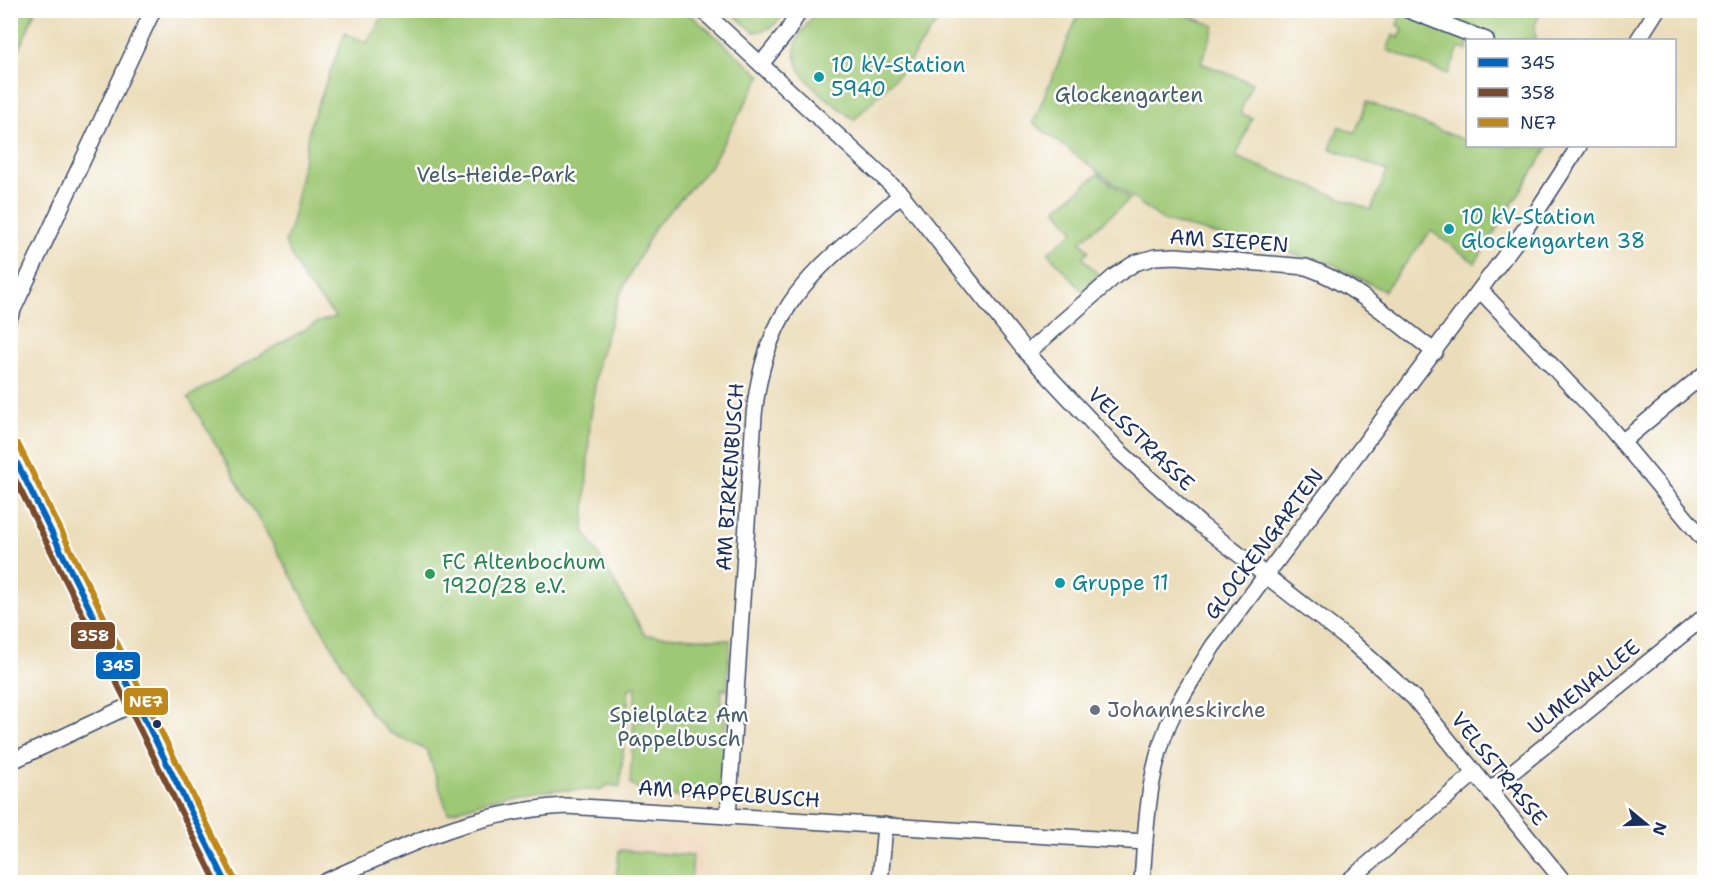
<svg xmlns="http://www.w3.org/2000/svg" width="1715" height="893" font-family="'Shantell Sans',sans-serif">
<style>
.built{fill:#f0d5bc}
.green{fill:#9ec874;stroke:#5c7c69;stroke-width:1.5}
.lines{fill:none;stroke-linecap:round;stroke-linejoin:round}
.minor-casing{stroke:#3a496c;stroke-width:18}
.tertiary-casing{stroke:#3a496c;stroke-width:22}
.minor{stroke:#fff;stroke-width:15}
.tertiary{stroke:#fff;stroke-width:20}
.bus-1-casing{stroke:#fff;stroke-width:10}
.bus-2-casing{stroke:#fff;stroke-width:10}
.bus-3-casing{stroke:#fff;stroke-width:10}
.bus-1{stroke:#0065bd;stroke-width:6}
.bus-2{stroke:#7a4b2a;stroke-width:6}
.bus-3{stroke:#c08818;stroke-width:6}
.culture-dot{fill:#0f9aa8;stroke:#fff;stroke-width:2}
.leisure-dot{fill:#2e9e5b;stroke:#fff;stroke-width:2}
.worship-dot{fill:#6b7280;stroke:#fff;stroke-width:2}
.bus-dot{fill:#1b2f5e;stroke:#fff;stroke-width:2}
.labels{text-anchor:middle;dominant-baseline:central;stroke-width:5;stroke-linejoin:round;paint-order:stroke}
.culture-label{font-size:21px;fill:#0d838f;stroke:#fff;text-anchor:start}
.park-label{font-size:21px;fill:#425d65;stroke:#fff}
.street-label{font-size:21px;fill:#1b2f5e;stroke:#fff}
.leisure-label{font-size:21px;fill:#27864d;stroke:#fff;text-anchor:start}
.worship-label{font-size:21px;fill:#5b616d;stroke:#fff;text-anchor:start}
.line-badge{stroke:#fff;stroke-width:2}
.badge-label{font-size:16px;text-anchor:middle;font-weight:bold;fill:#fff}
</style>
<rect width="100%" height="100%" fill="#fff"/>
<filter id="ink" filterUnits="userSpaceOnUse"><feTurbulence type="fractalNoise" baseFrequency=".0167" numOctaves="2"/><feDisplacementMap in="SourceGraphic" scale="12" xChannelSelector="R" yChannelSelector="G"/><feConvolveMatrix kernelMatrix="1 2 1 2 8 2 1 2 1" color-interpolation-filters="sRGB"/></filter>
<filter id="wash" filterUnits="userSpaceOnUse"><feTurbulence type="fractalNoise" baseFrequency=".008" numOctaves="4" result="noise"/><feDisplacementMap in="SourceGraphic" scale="24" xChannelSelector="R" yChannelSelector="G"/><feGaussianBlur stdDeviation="1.35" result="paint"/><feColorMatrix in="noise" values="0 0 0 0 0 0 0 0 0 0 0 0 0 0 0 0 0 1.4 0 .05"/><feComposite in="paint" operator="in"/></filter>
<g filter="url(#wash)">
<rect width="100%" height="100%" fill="#ebddba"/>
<polygon class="built" points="620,831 705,838 701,882 616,882"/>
<g class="green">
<polygon points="11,10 35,11 11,71 10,11"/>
<polygon points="386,11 686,11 761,76 709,168 655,227 619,296 598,362 590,424 584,530 645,635 730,640 727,691 722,688 721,708 726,713 720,788 718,794 710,799 646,794 630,783 636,686 629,689 620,787 608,785 599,790 557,790 509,794 448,813 427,750 390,733 371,714 188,397 318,322 336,317 306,283 285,243 292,223 310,125 345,33 367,43"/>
<path d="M730,11H786C777,24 770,31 754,32Z"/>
<path d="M816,11V10L945,11L904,69L854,120C831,100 783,74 798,38C803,29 811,19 816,11Z"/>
<polygon points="1175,11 1215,26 1201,63 1252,83 1240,113 1252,118 1236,157 1371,210 1387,171 1330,148 1339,126 1355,133 1367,102 1467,141 1468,146 1549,146 1475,263 1431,231 1384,291 1332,264 1164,221 1033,123 1080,11"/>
<polygon points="1382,11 1541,11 1535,26 1536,40 1468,40 1467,51 1459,48 1448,74 1387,50 1393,35 1399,38 1403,28 1397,25 1400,17"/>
<polygon points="1098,174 1130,199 1081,241 1089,251 1082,257 1101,278 1084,293 1048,253 1074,231 1056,209"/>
<polygon points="619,850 693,856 691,882 616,882"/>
</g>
</g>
<g filter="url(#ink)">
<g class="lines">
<defs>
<g id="minor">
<polyline points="702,10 901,194 1027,353 1119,451 1201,525 1354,644 1414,698 1564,882"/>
<polyline points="1408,10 1486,40"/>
<polyline points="1638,40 1657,10"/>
<polyline points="761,64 787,32 800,10"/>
<polyline points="1480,290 1607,424 1704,540"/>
<polyline points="10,316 153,10"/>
<path d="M1027,353L1115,276L1135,263L1155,257L1176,256L1306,267C1353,283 1395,322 1435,352"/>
<polyline points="1622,442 1704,374"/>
<polyline points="10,762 137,702"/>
<polyline points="1490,790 1704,617"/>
<path d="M728,817L754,415C766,295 821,269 901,194"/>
<path d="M324,882C410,844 470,812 566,806L1145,842"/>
<polyline points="880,882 885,825"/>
<path d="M1142,882C1146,825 1148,763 1175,710C1186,688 1200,667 1213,646L1526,228L1579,146"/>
<polyline points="1347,882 1475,773"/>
</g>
<polyline id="tertiary" points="10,448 226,882"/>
</defs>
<use href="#minor" class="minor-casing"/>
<use href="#tertiary" class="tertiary-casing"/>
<use href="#minor" class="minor"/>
<use href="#tertiary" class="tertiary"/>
<defs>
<polyline id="bus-1" points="10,449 226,882"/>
<polyline id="bus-2" points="10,469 216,882"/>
<polyline id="bus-3" points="18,444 234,878"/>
</defs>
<use href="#bus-1" class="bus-1-casing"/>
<use href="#bus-2" class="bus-2-casing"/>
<use href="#bus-3" class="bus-3-casing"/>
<use href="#bus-1" class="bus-1"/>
<use href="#bus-2" class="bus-2"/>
<use href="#bus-3" class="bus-3"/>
</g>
</g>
<g class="culture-dot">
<circle cx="819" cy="77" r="6"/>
<circle cx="1449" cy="229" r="6"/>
<circle cx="1060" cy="583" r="6"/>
</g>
<circle class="leisure-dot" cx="430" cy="574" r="6"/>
<circle class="worship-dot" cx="1095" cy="710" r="6"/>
<circle class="bus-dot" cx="157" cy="724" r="5"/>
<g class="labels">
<g class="culture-label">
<text x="831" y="65">10 kV-Station<tspan x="831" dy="24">5940</tspan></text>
<text x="1461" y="217">10 kV-Station<tspan x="1461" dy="24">Glockengarten 38</tspan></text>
<text x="1072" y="583">Gruppe 11</text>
</g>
<g class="park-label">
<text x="1129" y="95">Glockengarten</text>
<text x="496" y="175">Vels-Heide-Park</text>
<text x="679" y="715">Spielplatz Am<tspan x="679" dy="24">Pappelbusch</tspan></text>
</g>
<g class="street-label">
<text transform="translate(1229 241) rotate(4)">AM SIEPEN</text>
<text transform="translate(1141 439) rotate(44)">VELSSTRASSE</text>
<text transform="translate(730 477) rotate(-86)">AM BIRKENBUSCH</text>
<text transform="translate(1264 544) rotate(-53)">GLOCKENGARTEN</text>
<text transform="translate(1584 687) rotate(-39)">ULMENALLEE</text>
<text transform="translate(1499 769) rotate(51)">VELSSTRASSE</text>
<text transform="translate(729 794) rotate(4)">AM PAPPELBUSCH</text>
</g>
<g class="leisure-label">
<text x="442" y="562">FC Altenbochum<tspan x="442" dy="24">1920/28 e.V.</tspan></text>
</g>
<g class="worship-label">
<text x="1107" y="710">Johanneskirche</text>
</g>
</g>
<g class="line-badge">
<rect x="70" y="621" width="46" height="29" rx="6" fill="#7a4b2a"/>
<rect x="95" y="651" width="46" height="29" rx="6" fill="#0065bd"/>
<rect x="123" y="687" width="46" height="29" rx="6" fill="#c08818"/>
</g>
<g class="badge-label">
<text x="93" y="641">358</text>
<text x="118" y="671">345</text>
<text x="146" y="707">NE7</text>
</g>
<rect width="1715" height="893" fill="none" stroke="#fff" stroke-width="36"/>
<rect x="1466" y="39" width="210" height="108" fill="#ffffff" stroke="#a4acbf" stroke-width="1.5"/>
<rect x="1478" y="58" width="30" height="9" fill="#0065bd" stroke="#a4acbf" stroke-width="1.5"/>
<text x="1520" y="69" font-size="18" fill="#1b2f5e">345</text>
<rect x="1478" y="88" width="30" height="9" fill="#7a4b2a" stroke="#a4acbf" stroke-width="1.5"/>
<text x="1520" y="99" font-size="18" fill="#1b2f5e">358</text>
<rect x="1478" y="118" width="30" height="9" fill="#c08818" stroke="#a4acbf" stroke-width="1.5"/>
<text x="1520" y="129" font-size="18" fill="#1b2f5e">NE7</text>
<g transform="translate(1646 824) rotate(109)" stroke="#ffffff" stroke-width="4.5" paint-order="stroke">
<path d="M0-4.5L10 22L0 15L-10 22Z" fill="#1b2f5e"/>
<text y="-9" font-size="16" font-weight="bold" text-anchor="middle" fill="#1b2f5e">N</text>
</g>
</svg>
